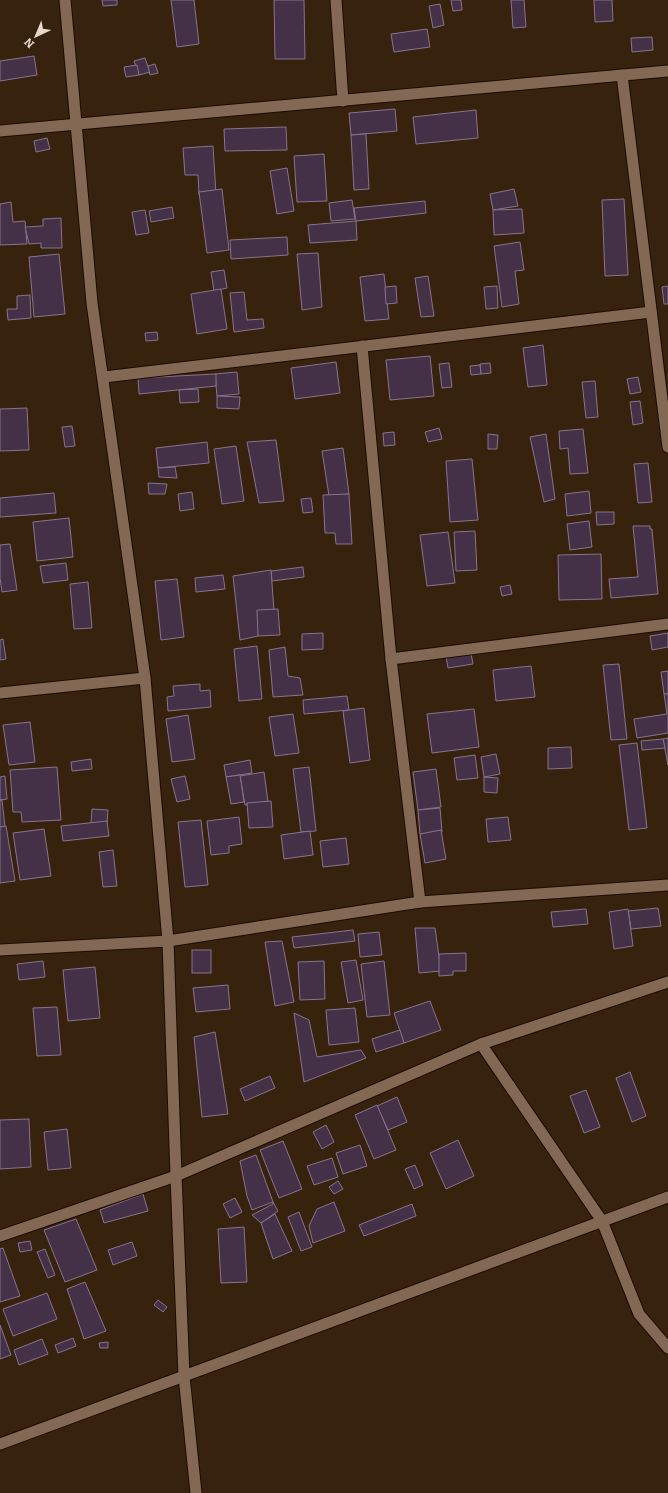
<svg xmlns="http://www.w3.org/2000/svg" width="668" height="1493" font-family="Bitter,serif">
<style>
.building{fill:#443148;stroke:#88738d}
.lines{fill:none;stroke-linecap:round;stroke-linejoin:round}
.minor-casing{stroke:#1e0b00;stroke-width:13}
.tertiary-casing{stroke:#1e0b00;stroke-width:13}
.minor{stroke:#836953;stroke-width:11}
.tertiary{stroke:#836953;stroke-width:11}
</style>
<rect width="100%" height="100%" fill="#37220e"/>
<g class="building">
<polygon points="102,0 117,0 117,5 103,6"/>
<polygon points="171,0 194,0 199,44 177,47"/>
<polygon points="274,0 304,0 305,59 275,59"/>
<polygon points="451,0 461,0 462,10 453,11"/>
<polygon points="511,0 524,0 526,27 513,28"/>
<polygon points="594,0 612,0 613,21 595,22"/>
<polygon points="440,4 444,25 433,28 429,6"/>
<polygon points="427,29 430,47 394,52 391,34"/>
<polygon points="652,37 653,50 632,52 631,38"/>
<polygon points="34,56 37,75 0,81 0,61"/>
<polygon points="145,58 150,72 139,75 134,61"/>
<polygon points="155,64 158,73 150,75 148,66"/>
<polygon points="137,65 139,75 126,77 124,67"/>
<polygon points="395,109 397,131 351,135 349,113"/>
<polygon points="476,110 478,138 416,144 413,117"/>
<polygon points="286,127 287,150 225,151 224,129"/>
<polygon points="366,134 369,189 354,190 351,135"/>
<polygon points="47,138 50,149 36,152 34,141"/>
<polygon points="213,146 216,194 199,195 198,175 185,175 183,148"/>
<polygon points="324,154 327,201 297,202 294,156"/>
<polygon points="287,168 294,211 277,214 270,171"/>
<polygon points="222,189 229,250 207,253 199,192"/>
<polygon points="514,189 518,206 493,210 490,194"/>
<polygon points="624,199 628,275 605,276 602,200"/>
<polygon points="352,200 355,219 331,221 329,203"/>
<polygon points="425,201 426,213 356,221 354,208"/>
<polygon points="11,202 13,222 25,221 27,244 0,245 0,204"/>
<polygon points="172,207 174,218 151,222 149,211"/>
<polygon points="522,209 524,233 494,235 493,210"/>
<polygon points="145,210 149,233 136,235 132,212"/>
<polygon points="61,218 62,248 41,248 41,243 29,244 25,227 43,226 43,219"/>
<polygon points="356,221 357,240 310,243 308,225"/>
<polygon points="287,237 288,255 231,259 230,240"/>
<polygon points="520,242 524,270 515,271 519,304 502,307 494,246"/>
<polygon points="318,253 322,307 302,310 297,254"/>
<polygon points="59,254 65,314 34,317 29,257"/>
<polygon points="224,270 227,288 214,291 211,272"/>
<polygon points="384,274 389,319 365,321 360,277"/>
<polygon points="428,276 434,316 421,317 415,278"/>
<polygon points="396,286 397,303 386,304 385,287"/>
<polygon points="497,286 498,308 486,309 484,287"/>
<polygon points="668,286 668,304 664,304 662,287"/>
<polygon points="221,289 227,329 197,334 191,294"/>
<polygon points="244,292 247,320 263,319 264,328 234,332 230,293"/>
<polygon points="30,295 31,318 8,320 7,309 17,309 17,296"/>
<polygon points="157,332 158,340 146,341 145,333"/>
<polygon points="543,345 547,385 528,387 523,348"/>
<polygon points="430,356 434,396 390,400 386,360"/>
<polygon points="336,362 340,393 295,399 291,368"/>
<polygon points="449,363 452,387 442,388 439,364"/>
<polygon points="490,363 491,373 481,374 480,364"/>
<polygon points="480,365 481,374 471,375 470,366"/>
<polygon points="237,372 239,394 217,396 215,374"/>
<polygon points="216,374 216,386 139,394 138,378"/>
<polygon points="638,377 641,392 630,394 627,379"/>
<polygon points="595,381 598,417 586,418 582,382"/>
<polygon points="198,389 199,402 180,403 179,390"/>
<polygon points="217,396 240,397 239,409 217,408"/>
<polygon points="640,401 643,423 633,425 630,402"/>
<polygon points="27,408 29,450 0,451 0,409"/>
<polygon points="72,426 75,446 65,447 62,427"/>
<polygon points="439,428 442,439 428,442 425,432"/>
<polygon points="583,429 588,473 570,474 568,448 560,449 559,431"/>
<polygon points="394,432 395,445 384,446 383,433"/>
<polygon points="488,434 498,435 497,449 488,449"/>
<polygon points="546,434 555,499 544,502 530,437"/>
<polygon points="276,440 284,501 259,503 247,442"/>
<polygon points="207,442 209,463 158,468 156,448"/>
<polygon points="236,446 244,501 222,504 214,449"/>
<polygon points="343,448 349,494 329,496 322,451"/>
<polygon points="472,459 478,520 450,522 446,461"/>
<polygon points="648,463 652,502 638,503 634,464"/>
<polygon points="175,467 177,478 159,477 158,468"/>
<polygon points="148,483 167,484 165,494 149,494"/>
<polygon points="589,491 591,513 567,516 565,494"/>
<polygon points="192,492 194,509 180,511 178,494"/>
<polygon points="54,493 56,513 0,517 0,498"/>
<polygon points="349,494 352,544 336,544 335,533 325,533 323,495"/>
<polygon points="311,498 313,512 303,513 301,499"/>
<polygon points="596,512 614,512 614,524 597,525"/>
<polygon points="69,518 73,557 37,561 33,522"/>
<polygon points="589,521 592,547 570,550 567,524"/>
<polygon points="633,526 650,526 650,529 652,529 658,594 611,598 609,579 638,577"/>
<polygon points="475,531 477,570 456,571 454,532"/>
<polygon points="448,532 455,583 427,586 420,535"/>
<polygon points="10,544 17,590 2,592 0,578 0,545"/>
<polygon points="601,554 602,599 559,600 558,555"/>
<polygon points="66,563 68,580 43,583 40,566"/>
<polygon points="303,567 304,577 272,581 271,571"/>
<polygon points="271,570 274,611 258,612 260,634 258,636 240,640 233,576"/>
<polygon points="223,575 225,589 196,592 195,578"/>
<polygon points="177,579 184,637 161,640 155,581"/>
<polygon points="88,582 92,628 74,629 70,584"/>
<polygon points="510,585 512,594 502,596 500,587"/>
<polygon points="278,609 280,635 258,636 257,610"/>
<polygon points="323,633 323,649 302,650 302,634"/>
<polygon points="668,633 668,647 652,650 650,636"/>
<polygon points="3,639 6,659 0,660 0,640"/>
<polygon points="257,646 262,699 239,701 234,649"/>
<polygon points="285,647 288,676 300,678 303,695 273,697 269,650"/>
<polygon points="471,653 473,664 448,668 446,656"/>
<polygon points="619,664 627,739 611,740 603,665"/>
<polygon points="531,666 535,697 496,701 493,670"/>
<polygon points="668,671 668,694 664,694 661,672"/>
<polygon points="200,684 200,691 210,690 211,707 168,711 167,697 174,696 173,686"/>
<polygon points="664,694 668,694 668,733 637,738 634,719 667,714"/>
<polygon points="347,696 349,710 304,714 303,700"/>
<polygon points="364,708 370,760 350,763 343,711"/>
<polygon points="474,709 479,747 432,753 427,714"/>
<polygon points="293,714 299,753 275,756 269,717"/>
<polygon points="188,715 195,759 172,762 166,719"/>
<polygon points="30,722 35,762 9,765 3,725"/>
<polygon points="668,738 668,765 663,739"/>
<polygon points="663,739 665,748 642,750 641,741"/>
<polygon points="637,743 647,828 629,830 619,745"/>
<polygon points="571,747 572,768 548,769 548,748"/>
<polygon points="496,754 500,774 484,777 481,757"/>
<polygon points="475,755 478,778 457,780 454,758"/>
<polygon points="91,759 92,769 72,771 71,762"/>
<polygon points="250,760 252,773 226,777 224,765"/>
<polygon points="57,767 61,820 22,822 21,812 13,812 10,770"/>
<polygon points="309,767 316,831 301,832 293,769"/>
<polygon points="436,769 441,807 418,810 413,772"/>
<polygon points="264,772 268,802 245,805 240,776"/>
<polygon points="240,775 244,802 231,804 226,777"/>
<polygon points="5,776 7,799 0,800 0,777"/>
<polygon points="185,776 190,799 177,802 171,779"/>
<polygon points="484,777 498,778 497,793 484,792"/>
<polygon points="0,800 2,800 5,827 0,828"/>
<polygon points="271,801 273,827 249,828 247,803"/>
<polygon points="440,808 442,832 420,834 418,810"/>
<polygon points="92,809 108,810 107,824 91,823"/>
<polygon points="239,817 242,844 229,846 229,853 211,855 207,821"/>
<polygon points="508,817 511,840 488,842 486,819"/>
<polygon points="201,820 208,885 185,887 178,822"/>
<polygon points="107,821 109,836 63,841 61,826"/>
<polygon points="6,826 15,881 0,883 0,827"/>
<polygon points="44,829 51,876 20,880 13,833"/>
<polygon points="441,830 446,859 425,863 420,834"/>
<polygon points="310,831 313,855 284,859 281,835"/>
<polygon points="346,838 349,864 323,867 320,841"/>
<polygon points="113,850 117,886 103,887 99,852"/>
<polygon points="658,908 661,926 631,929 628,911"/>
<polygon points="586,909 588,924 553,927 551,912"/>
<polygon points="628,909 633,946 614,949 609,912"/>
<polygon points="415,928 435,928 441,971 419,973"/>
<polygon points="353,930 355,941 294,948 292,937"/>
<polygon points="379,932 382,955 360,957 358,934"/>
<polygon points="282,941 294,1002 275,1006 265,942"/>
<rect x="192" y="950" width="19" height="23"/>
<polygon points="466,953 466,971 453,971 453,975 439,976 439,954"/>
<polygon points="356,960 363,1000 348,1003 341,962"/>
<polygon points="43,961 45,977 19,980 17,964"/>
<polygon points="324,961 325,999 300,1000 298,962"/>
<polygon points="384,961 390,1015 367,1017 361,964"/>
<polygon points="95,967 100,1018 68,1021 63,970"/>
<polygon points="228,985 230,1009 196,1012 193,988"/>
<polygon points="430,1001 441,1030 404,1043 394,1013"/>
<polygon points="57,1007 61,1055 37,1056 33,1008"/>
<polygon points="355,1008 359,1042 329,1045 326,1010"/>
<polygon points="294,1013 309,1020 317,1057 361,1050 366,1058 304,1082"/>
<polygon points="400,1030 404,1043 376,1052 372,1039"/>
<polygon points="215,1032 228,1114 202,1117 194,1037"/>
<polygon points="630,1072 646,1116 632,1122 616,1078"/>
<polygon points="270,1076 275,1088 245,1101 240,1089"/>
<polygon points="586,1090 600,1127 584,1133 570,1096"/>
<polygon points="397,1097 407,1122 388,1130 377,1106"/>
<polygon points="377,1105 396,1150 374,1159 355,1115"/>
<polygon points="29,1119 31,1167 0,1169 0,1120"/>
<polygon points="326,1125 334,1142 322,1149 313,1132"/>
<polygon points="67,1129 71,1168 48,1170 44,1132"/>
<polygon points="458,1140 474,1176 446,1189 430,1153"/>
<polygon points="283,1141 302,1189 279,1198 260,1150"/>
<polygon points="360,1145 367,1166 343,1174 336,1153"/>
<polygon points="256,1155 273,1202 252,1210 247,1196 240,1161"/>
<polygon points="332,1158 338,1177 314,1185 307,1166"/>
<polygon points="415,1165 423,1185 414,1189 405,1169"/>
<polygon points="338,1181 343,1189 334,1194 329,1187"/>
<polygon points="143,1194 148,1211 104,1223 100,1210"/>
<polygon points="235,1198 242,1212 230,1218 223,1204"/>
<polygon points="273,1202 278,1211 261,1223 252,1215 273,1204"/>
<polygon points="334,1202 345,1231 313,1243 309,1226 317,1209"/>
<polygon points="412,1204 416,1216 364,1236 359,1225"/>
<polygon points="299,1212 312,1247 301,1251 288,1217"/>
<polygon points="275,1214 292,1251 273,1259 261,1223"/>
<polygon points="76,1219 97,1270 65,1282 44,1230"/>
<polygon points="244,1227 247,1282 221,1283 218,1229"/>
<polygon points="30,1241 32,1250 20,1252 18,1243"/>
<polygon points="132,1242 137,1256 113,1265 108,1250"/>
<polygon points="3,1248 20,1296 0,1302 0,1249"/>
<polygon points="45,1249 55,1275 48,1278 37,1252"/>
<polygon points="85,1282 106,1331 84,1339 67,1289"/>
<polygon points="47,1293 57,1319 13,1336 3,1309"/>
<polygon points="158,1300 167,1307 163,1312 154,1305"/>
<polygon points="0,1325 11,1355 0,1359"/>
<polygon points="73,1338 76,1346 58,1353 55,1345"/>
<polygon points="42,1339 48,1354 19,1365 14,1350"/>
<polygon points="108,1342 108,1348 100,1348 99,1343"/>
</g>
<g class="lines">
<defs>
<g id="minor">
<polyline points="336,0 343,101"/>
<polyline points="622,75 668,447"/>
<polyline points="0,131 668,71"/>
<polyline points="362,346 391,659 420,902"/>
<polyline points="104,377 651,312"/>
<polyline points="391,659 668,624"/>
<polyline points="0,693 145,678"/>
<polyline points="0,950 168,941 420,902 668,885"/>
<polyline points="481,1044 602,1221 639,1314 668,1348"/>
<polyline points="0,1236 176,1176 481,1044 668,982"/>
</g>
<g id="tertiary">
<polyline points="65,0 92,303 145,678 168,941 176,1176 184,1376 196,1493"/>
<polyline points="0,1444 668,1197"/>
</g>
</defs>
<use href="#minor" class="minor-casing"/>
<use href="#tertiary" class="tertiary-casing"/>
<use href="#minor" class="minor"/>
<use href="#tertiary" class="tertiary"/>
</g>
<g transform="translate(36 36) rotate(224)" stroke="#37220e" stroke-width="3" paint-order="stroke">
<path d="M0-3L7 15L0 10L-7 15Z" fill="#e8d9cd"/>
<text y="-6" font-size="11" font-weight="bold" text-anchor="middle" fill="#e8d9cd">N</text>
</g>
</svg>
